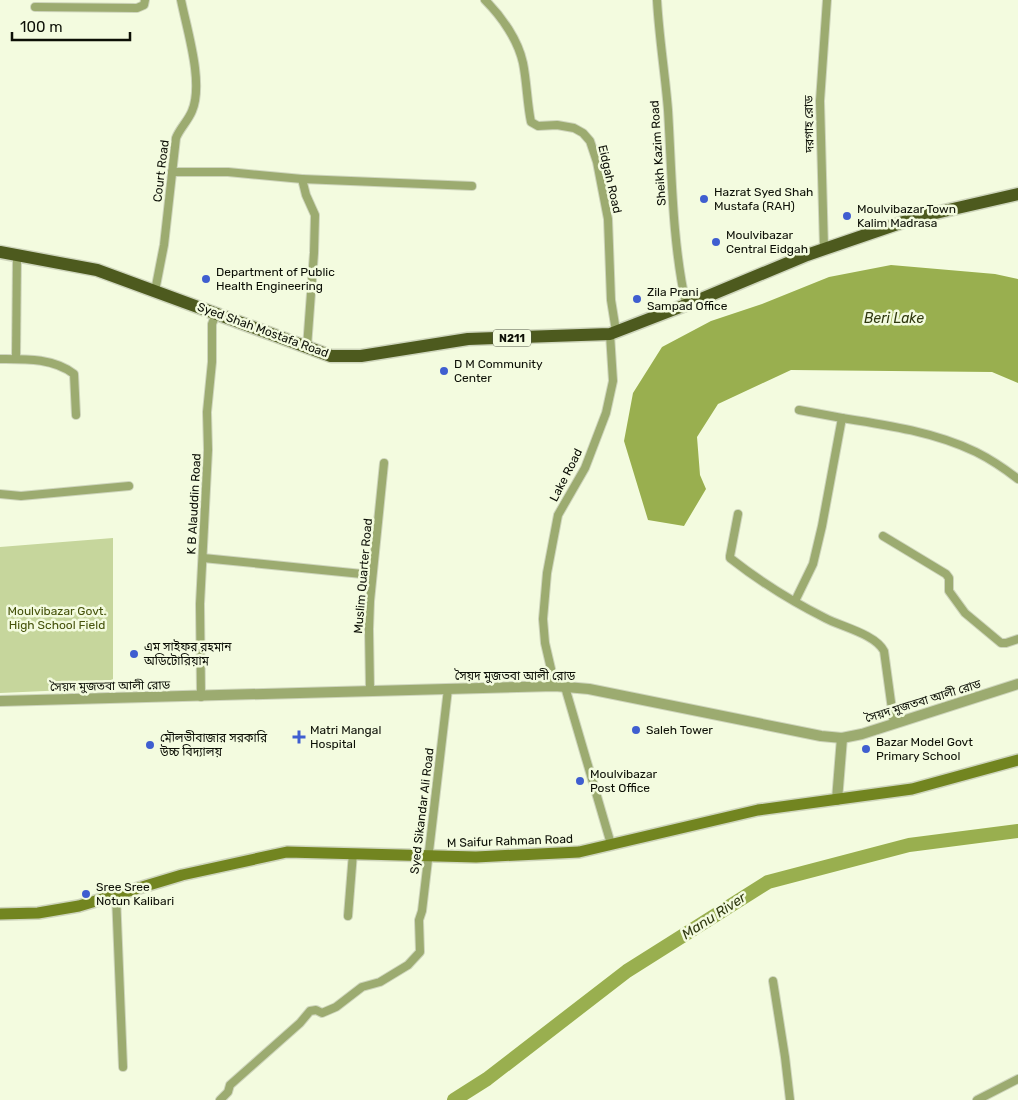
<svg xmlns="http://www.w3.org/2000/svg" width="1018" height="1100" font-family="Rubik,'Noto Sans Bengali',sans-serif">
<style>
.green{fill:#c6d69c}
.water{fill:#99af4f}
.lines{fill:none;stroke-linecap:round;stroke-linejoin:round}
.river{stroke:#99af4f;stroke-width:14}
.minor-casing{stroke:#ced5bc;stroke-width:10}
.tertiary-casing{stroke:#ced5bc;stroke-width:12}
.secondary-casing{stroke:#ced5bc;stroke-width:14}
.trunk-casing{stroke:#ced5bc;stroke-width:15}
.minor{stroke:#9cab70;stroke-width:8}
.tertiary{stroke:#9cab70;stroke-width:10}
.secondary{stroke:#728520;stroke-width:11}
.trunk{stroke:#4d5a1e;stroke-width:12}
.poi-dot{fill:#3f5ed0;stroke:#f3fbdf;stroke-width:2}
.labels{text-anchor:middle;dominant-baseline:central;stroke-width:5;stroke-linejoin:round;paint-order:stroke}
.shield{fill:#f3fbdf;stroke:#515647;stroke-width:1}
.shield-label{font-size:11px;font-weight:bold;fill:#0c0f06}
.street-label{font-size:12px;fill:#0c0f06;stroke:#f3fbdf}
.poi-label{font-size:12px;fill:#0c0f06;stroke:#f3fbdf;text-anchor:start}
.park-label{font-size:12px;fill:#46530c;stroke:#f3fbdf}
.water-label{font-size:14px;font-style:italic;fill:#2f380f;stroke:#f3fbdf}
</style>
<rect width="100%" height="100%" fill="#f3fbdf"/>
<polygon class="green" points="113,538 113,688 0,693 0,547"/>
<polygon class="water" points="891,265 995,274 1018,279 1018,383 992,372 791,370 718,404 697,437 700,475 706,489 684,526 648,520 624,441 633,393 662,347 711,321 762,304 829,277"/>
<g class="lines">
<polyline class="river" points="454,1100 487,1079 627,971 768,882 909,845 1018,831"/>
<defs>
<g id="minor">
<path d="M485,0C502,17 518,40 523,63C527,83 527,103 531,122L538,126L557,125L574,128L583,133L590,141L597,162L608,219L611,300L616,331"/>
<path d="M657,0C659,37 665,73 668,110C672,175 672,241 686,304"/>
<polyline points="35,7 137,8 144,5 145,0"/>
<polyline points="172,172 228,172 302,179 306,195 315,215 314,253 307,347"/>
<polyline points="302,179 472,186"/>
<polyline points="824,249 820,101 827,0"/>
<path d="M155,291L164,245L176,138C180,128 188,121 192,111C204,83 187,30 181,0"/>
<path d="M0,359C25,359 53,358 74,374L76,415"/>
<polyline points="16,359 17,255"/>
<polyline points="799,410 842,418"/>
<polyline points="0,494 21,496 129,486"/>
<path d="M738,514L730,556V558C758,580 793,602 825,618C842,627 875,634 884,651L894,724"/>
<polyline points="883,536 946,574 949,578 949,591 965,613 1001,643 1006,643 1018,639"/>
<polyline points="203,558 372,575"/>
<path d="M795,601L813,564L822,526L842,418C887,425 934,432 976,452C990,459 1005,469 1018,479"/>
<polyline points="555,686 545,643 543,619 547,573 558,515 585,468 606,413 613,381 610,334"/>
<polyline points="565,687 611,844"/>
<polyline points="370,691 369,629 370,601 384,463"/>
<polyline points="201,697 200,604 208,450 207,412 212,362 212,324 216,314"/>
<polyline points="116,895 123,1067"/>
<polyline points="348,916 353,853"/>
<polyline points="773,981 785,1057 790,1100"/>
<polyline points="220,1100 228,1092 230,1085 300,1023 310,1011 316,1010 322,1013 336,1007 362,987 380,982 408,965 420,952 419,920 422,911 448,689"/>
<polyline points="977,1100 1018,1079"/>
</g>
<g id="tertiary">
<polyline points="0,701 555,686 589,689 821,736 842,738 862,734 1018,684"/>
<polyline points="837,800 842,738"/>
</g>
<polyline id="secondary" points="0,914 38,913 79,906 182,875 287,852 476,857 579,852 758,810 912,789 1018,760"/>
<polyline id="trunk" points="0,252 97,270 331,356 361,356 468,339 610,334 701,299 807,255 918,217 1018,194"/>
</defs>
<use href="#minor" class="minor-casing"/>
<use href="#tertiary" class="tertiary-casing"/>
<use href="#secondary" class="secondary-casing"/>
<use href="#trunk" class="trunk-casing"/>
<use href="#minor" class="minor"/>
<use href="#tertiary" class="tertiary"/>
<use href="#secondary" class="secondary"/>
<use href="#trunk" class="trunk"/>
</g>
<g class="poi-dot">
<circle cx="704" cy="199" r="5"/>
<circle cx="847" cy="216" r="5"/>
<circle cx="716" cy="242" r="5"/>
<circle cx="206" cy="279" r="5"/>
<circle cx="637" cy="299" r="5"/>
<circle cx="444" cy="371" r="5"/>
<circle cx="134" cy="654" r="5"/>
<circle cx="636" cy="730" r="5"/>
<path d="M296.5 729.5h5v5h5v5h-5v5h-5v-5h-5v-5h5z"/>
<circle cx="150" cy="745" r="5"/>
<circle cx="866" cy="749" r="5"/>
<circle cx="580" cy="781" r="5"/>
<circle cx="86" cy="894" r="5"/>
</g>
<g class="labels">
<rect class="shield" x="493" y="329.5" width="38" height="17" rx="4"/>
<g class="shield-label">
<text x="512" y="338">N211</text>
</g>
<g class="street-label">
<text transform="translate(809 124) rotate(-91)">দরগাহ রোড</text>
<text transform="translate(658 153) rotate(-94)">Sheikh Kazim Road</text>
<text transform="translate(161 171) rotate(-83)">Court Road</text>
<text transform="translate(610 179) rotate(77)">Eidgah Road</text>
<text transform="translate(263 330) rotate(20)">Syed Shah Mostafa Road</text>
<text transform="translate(566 475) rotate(-63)">Lake Road</text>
<text transform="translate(194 504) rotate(-87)">K B Alauddin Road</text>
<text transform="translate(363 576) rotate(-85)">Muslim Quarter Road</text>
<text x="515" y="676">সৈয়দ মুজতবা আলী রোড</text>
<text transform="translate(110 686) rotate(-1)">সৈয়দ মুজতবা আলী রোড</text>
<text transform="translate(923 701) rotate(-17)">সৈয়দ মুজতবা আলী রোড</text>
<text transform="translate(422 811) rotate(-83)">Syed Sikandar Ali Road</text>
<text transform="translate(510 841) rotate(-2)">M Saifur Rahman Road</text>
</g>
<g class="poi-label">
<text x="714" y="192">Hazrat Syed Shah<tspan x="714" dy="14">Mustafa (RAH)</tspan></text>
<text x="857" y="209">Moulvibazar Town<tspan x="857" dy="14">Kalim Madrasa</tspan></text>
<text x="726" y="235">Moulvibazar<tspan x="726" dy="14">Central Eidgah</tspan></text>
<text x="216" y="272">Department of Public<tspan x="216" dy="14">Health Engineering</tspan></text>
<text x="647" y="292">Zila Prani<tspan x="647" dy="14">Sampad Office</tspan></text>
<text x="454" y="364">D M Community<tspan x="454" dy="14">Center</tspan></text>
<text x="144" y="647">এম সাইফুর রহমান<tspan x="144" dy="14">অডিটোরিয়াম</tspan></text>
<text x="310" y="730">Matri Mangal<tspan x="310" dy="14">Hospital</tspan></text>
<text x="646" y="730">Saleh Tower</text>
<text x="160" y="738">মৌলভীবাজার সরকারি<tspan x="160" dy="14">উচ্চ বিদ্যালয়</tspan></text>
<text x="876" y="742">Bazar Model Govt<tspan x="876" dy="14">Primary School</tspan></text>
<text x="590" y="774">Moulvibazar<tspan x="590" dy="14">Post Office</tspan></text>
<text x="96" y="887">Sree Sree<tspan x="96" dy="14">Notun Kalibari</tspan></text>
</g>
<g class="park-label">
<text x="57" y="611">Moulvibazar Govt.<tspan x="57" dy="14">High School Field</tspan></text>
</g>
<g class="water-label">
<text x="894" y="318">Beri Lake</text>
<text transform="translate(714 916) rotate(-33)">Manu River</text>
</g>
</g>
<path d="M12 32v8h118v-8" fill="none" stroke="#0c0f06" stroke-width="2.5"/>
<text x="20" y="32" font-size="15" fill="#0c0f06" stroke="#f3fbdf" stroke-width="4" paint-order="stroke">100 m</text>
</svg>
